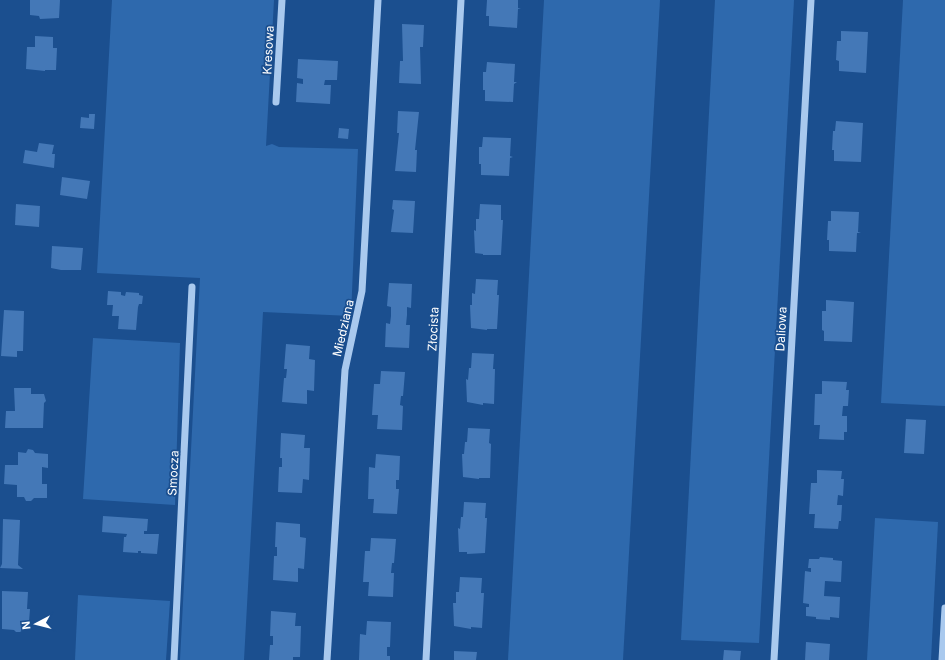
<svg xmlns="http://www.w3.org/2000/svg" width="945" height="660" font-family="Inter,sans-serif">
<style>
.green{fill:#2e69ad}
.building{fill:#4478b7}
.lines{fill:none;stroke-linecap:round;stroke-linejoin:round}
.minor{stroke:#a9c9ee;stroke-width:7}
.labels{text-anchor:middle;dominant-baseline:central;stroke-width:3.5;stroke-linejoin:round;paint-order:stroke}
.street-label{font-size:12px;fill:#fff;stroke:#1b4f8f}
</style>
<rect width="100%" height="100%" fill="#1b4f8f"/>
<g class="green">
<polygon points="112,0 274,0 266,146 272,144 279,147 358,149 351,316 263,312 244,660 180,660 200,278 97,273"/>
<polygon points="544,0 660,0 623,660 508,660"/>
<polygon points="715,0 794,0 759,643 681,640"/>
<polygon points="903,0 945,0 945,406 881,403"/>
<polygon points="93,338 180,343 175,505 83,499"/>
<polygon points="875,518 938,522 931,660 867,660"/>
<polygon points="78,595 170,601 166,660 75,660"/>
</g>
<g class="building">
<polygon points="30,0 60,0 59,18 40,19 39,16 30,15"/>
<polygon points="487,0 518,0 518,8 521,8 518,9 517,28 489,26 489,16 486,16"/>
<polygon points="402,24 424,25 423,47 420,47 421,84 399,83 400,61 403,61"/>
<polygon points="841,31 868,32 866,73 839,71 839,61 836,60 837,41 841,41"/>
<polygon points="35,36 53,37 53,48 57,48 56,70 45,70 45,71 26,69 27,47 35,47"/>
<polygon points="298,59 338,61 337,80 325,80 324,85 331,85 330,104 296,102 297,83 303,84 303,79 297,78"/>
<polygon points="487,62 515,64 514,82 517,82 514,84 513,102 485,101 485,90 483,90 483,72 486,72"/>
<polygon points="398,111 419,112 415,150 417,150 416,172 395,171 399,133 397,133"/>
<polygon points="89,114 95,114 94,129 80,128 81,117 89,118"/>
<polygon points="836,121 863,123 861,162 834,161 834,150 832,150 833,131 835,131"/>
<polygon points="339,128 349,129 348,139 338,138"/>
<polygon points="483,137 511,138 510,156 513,157 510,158 509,176 481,175 481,164 479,164 479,147 482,147"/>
<polygon points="39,143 54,145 52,154 55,154 54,168 23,163 25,150 37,152"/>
<polygon points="62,177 90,181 87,199 60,195"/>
<polygon points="393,200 415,201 413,233 391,232 394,210 392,209"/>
<polygon points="16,204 40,206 39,227 15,225"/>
<polygon points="480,204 501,205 501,220 503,220 501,255 483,255 483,254 475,253 474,230 476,231 476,219 479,219"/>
<polygon points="831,211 859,212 858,232 861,233 857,233 856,252 829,251 829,240 827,240 828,221 831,221"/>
<polygon points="52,246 83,248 81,270 61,270 51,268"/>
<polygon points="476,279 498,280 497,295 499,295 497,329 487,329 487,330 471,328 470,305 472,305 472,293 475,294"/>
<polygon points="389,283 412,284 411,308 407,307 407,315 406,325 410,325 409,348 385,347 386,323 390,324 391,316 391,307 387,306"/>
<polygon points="108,291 121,292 121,295 125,296 126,292 139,293 139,295 143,296 142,304 139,304 138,307 136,330 118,329 119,316 112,316 113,305 107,305"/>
<polygon points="826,300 854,302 852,342 824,341 824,331 822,330 822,311 826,311"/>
<polygon points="4,310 24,311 23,351 17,351 17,357 1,356"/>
<polygon points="286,344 310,346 309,359 315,360 314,391 307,390 307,404 282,402 284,378 286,378 287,369 284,369"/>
<polygon points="472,353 494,354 493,369 495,369 494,404 483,403 483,405 467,402 466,379 468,380 469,368 471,368"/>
<polygon points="381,371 405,372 403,396 401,396 400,405 403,406 402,430 377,429 378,415 372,415 374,384 380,384"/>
<polygon points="822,381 847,382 846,390 849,390 848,406 843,406 842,416 847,416 847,432 844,432 844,440 819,439 820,425 814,425 815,394 822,394"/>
<polygon points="14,388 31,388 31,394 44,394 46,401 44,403 43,428 5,428 6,411 15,411"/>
<polygon points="906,419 926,420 924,454 904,453"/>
<polygon points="468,428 490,429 489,443 491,444 490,478 479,478 479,479 463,477 462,454 464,454 465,442 467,442"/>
<polygon points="281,433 305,435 304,448 310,448 309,480 303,479 302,493 278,492 279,467 282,467 282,458 280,458"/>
<polygon points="28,449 33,450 35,453 48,454 48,468 42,467 42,484 47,484 47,498 34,498 31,501 26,501 24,497 17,497 17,485 4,484 5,465 18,465 18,452 26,453"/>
<polygon points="376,454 400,456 399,480 396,480 396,489 399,489 397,514 373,513 374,499 368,499 369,467 375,468"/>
<polygon points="817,470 842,471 841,479 844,479 843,496 838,495 837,505 842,505 841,521 839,521 838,529 814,528 815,514 809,514 811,483 817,483"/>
<polygon points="464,502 486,503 485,518 487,518 485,553 467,554 467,552 459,552 458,528 460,529 461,517 463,517"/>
<polygon points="103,516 148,519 147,531 144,531 144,534 159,534 157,554 141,553 141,551 138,551 138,553 123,552 124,537 126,537 127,534 102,532"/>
<polygon points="3,519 20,520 18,565 23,569 0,568 2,564"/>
<polygon points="276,522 300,524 300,537 306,538 304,569 298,568 298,582 273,580 274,556 277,556 277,547 275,547"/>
<polygon points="371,538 396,539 394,563 392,563 391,573 394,573 393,597 368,596 369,582 363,582 365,551 370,551"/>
<polygon points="820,557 833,558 833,560 842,561 841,582 825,581 824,596 840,597 839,618 830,617 830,620 816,619 816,617 806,616 806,607 809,607 809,604 803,603 805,571 811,572 811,568 808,568 809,559 819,559"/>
<polygon points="460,577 482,578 481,593 484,593 482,628 471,627 471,629 454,626 453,603 456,603 456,592 459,592"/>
<polygon points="2,591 28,592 27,609 30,609 29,622 24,622 23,630 20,632 16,632 14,630 2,629"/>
<polygon points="271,611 296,613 295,626 301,626 300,657 293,657 293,660 269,660 270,645 273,645 273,636 270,636"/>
<polygon points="367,621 391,622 390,647 387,647 387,656 390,656 390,660 359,660 360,634 366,635"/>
<polygon points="806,642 830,644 829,660 805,660"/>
<polygon points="724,650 741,651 740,660 723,660"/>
<polygon points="454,651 477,652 476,660 454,660"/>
</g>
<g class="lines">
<g class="minor">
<polyline points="276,102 282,0"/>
<polyline points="174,660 192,287"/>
<polyline points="327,660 345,370 362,291 378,0"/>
<polyline points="426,660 461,0"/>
<polyline points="774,660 811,0"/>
<polyline points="942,660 945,608"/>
</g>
</g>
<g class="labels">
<g class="street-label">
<text transform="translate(268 50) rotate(-87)">Kresowa</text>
<text transform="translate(343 328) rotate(-77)">Miedziana</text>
<text transform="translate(433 329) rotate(-87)">Złocista</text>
<text transform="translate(781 329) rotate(-87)">Daliowa</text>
<text transform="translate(173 473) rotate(-87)">Smocza</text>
</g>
</g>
<g transform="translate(36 624) rotate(263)" stroke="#1b4f8f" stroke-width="3" paint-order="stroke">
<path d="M0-3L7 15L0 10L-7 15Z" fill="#ffffff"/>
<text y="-6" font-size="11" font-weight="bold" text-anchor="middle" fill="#ffffff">N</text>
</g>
</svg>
